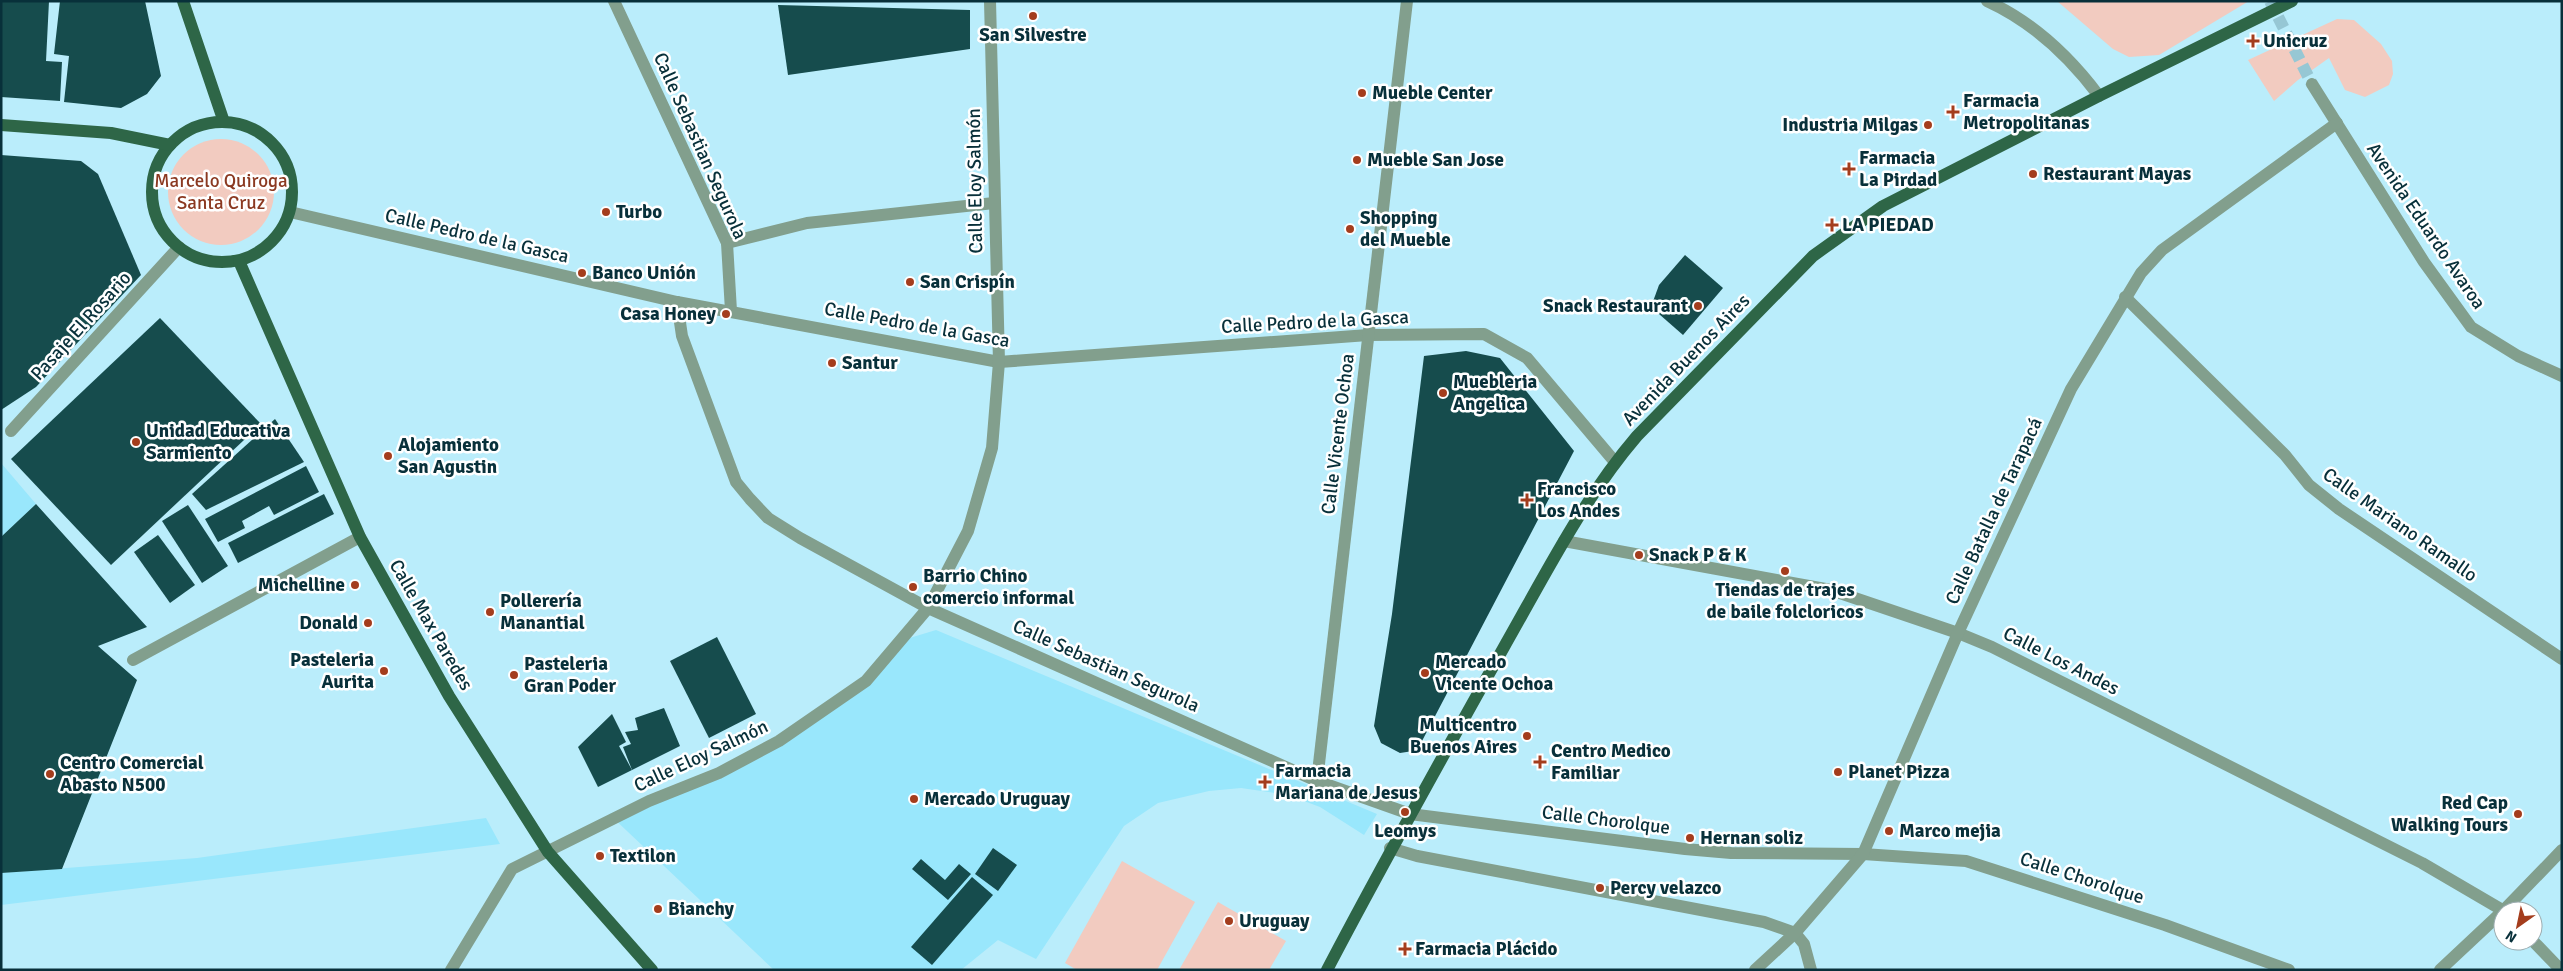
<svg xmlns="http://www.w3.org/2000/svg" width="2563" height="971" font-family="Signika,sans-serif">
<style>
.built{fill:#99e7fc}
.green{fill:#f2cbc0}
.building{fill:#164c4d}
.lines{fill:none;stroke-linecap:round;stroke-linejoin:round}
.minor-tunnel{stroke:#96c7d4;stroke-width:12;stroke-dasharray:12 6;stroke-linecap:butt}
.minor{stroke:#829f8d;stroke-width:12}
.major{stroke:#2e6647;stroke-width:12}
.poi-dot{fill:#a43d1d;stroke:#fff;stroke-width:2}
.labels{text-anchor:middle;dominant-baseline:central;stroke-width:5;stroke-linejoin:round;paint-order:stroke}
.poi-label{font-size:19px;font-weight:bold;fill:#08303a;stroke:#fff;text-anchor:start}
.street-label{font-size:19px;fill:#08303a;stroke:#fff}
.park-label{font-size:19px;fill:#8b3921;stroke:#fff}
</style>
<rect width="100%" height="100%" fill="#baedfb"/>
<g class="built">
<polygon points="1,463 36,504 1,537"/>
<polygon points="936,630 1377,814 1364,835 1320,807 1288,795 1241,788 1209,791 1158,803 1124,826 1036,959 998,940 961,970 774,970 609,814 715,774 830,706 903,640"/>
<polygon points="486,818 500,844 1,905 1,873 197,858"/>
</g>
<g class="green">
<polygon points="2057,1 2249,1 2159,55 2129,57 2113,49"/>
<polygon points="2337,19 2354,20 2381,44 2392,61 2393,74 2389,85 2365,97 2345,90 2329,58 2298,80 2274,101 2248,60"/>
<circle cx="221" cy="192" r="53"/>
<polygon points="1122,861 1195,902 1157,970 1077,970 1065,963"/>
<polygon points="1218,902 1286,941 1269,970 1179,970"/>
</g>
<g class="building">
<polygon points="1,1 49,1 46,61 62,62 60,101 1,97"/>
<polygon points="60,1 145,1 161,76 147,94 121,108 64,102 69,56 54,54"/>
<polygon points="778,5 970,10 970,49 788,75"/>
<polygon points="1,155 81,161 98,174 141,275 36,387 1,410"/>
<polygon points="1685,255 1723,288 1683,335 1651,307 1659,285"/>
<polygon points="160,318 261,424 111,565 11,459"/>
<polygon points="1466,351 1500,358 1574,451 1422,741 1413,751 1400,753 1381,743 1374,726 1392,614 1424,356"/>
<polygon points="275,419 304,462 206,510 192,494"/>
<polygon points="306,466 319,492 274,515 269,506 242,521 245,528 218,542 205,519"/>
<polygon points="324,494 334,514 238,563 228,543"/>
<polygon points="36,504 147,627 98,646 137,680 62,869 1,873 1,537"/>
<polygon points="188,505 228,566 202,583 162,521"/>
<polygon points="158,535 195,585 170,603 134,552"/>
<polygon points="717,637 756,714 709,738 670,661"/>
<polygon points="664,708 680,746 632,770 623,747 631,744 625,732 638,730 635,718"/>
<polygon points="612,714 626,742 619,746 632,770 598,787 578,747"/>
<polygon points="993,848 1017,865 998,891 975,874"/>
<polygon points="921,859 945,880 959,864 971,874 948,900 912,869"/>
<polygon points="972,877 993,895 932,965 911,947"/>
</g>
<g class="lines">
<polyline class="minor-tunnel" points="2270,1 2312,84"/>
<g class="minor">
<polyline points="614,1 727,243 731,311"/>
<path d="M1987,1C2033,22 2069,56 2099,96"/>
<polyline points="2312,84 2424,262 2471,327 2518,356 2562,376"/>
<polyline points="290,212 677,302 999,362 1368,335 1484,334 1527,358 1615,462"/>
<polyline points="727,243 807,223 994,203"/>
<polyline points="2125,297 2285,455 2309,485 2339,509 2562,659"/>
<polyline points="677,302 682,336 736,482 750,499 768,518 800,538 928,608 1317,781 1410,814 1685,849 1731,853 1863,854 1966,861 2165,925 2289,970"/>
<polyline points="11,431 179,247"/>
<polyline points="1564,541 1831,590 1958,633 1992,647 2422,863 2504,911"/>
<polyline points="133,660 360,537"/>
<polyline points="1317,781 1407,1"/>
<polyline points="1390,848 1417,856 1764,922 1795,933"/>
<polyline points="1795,933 1804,944 1811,970"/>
<polyline points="2533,941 2561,970"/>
<polyline points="451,970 512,869 649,801 719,773 779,741 866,681 928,608 968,531 992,448 999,362 990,1"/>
<polyline points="1755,970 1795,933 1863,854 1958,633 2071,389 2141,273 2162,250 2337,123"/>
<polyline points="2440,970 2504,910 2562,850"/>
</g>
<g class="major">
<polyline points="183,1 224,122"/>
<circle cx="222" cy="192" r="70"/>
<polyline points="1,125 111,133 170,145"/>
<polyline points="239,261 360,537 449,696 548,852 652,970"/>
<path d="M1327,970C1384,861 1444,754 1504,647C1545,575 1583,499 1637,436L1813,256L1883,206L2099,96L2292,1"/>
</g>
</g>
<g class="poi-dot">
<circle cx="1033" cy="16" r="5"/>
<path d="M2250.5 33.5h5v5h5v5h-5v5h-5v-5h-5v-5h5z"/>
<circle cx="1362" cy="93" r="5"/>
<path d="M1950.5 104.5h5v5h5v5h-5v5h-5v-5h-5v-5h5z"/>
<circle cx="1928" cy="125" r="5"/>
<circle cx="1357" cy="160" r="5"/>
<path d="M1846.5 161.5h5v5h5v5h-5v5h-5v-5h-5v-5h5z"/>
<circle cx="2033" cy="174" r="5"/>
<circle cx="606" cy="212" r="5"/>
<path d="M1829.5 217.5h5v5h5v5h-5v5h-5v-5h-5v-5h5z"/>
<circle cx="1350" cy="229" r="5"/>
<circle cx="582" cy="273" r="5"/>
<circle cx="910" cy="282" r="5"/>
<circle cx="1698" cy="306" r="5"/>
<circle cx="726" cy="314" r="5"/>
<circle cx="832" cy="363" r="5"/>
<circle cx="1443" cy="393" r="5"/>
<circle cx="136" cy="442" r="5"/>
<circle cx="388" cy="456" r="5"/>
<path d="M1524.5 492.5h5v5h5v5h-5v5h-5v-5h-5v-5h5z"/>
<circle cx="1639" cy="555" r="5"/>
<circle cx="1785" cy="571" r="5"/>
<circle cx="355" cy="585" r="5"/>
<circle cx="913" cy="587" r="5"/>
<circle cx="490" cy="612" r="5"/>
<circle cx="368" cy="623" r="5"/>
<circle cx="384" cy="671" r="5"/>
<circle cx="1425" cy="673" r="5"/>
<circle cx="514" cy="675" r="5"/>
<circle cx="1527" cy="736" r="5"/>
<path d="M1537.5 754.5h5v5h5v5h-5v5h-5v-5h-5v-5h5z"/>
<circle cx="1838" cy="772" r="5"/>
<circle cx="50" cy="774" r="5"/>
<path d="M1262.5 774.5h5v5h5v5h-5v5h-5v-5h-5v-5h5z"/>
<circle cx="914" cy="799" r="5"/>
<circle cx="1405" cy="812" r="5"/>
<circle cx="2518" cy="814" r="5"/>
<circle cx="1889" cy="831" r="5"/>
<circle cx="1690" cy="838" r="5"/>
<circle cx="600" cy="856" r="5"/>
<circle cx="1600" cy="888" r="5"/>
<circle cx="658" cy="909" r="5"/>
<circle cx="1229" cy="921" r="5"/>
<path d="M1402.5 941.5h5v5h5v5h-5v5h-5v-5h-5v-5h5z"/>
</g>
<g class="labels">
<g class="poi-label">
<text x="1033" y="35" text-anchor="middle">San Silvestre</text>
<text x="2263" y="41">Unicruz</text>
<text x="1372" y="93">Mueble Center</text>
<text x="1963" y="101">Farmacia<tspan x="1963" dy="22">Metropolitanas</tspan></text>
<text x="1918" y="125" text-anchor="end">Industria Milgas</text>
<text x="1859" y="158">Farmacia<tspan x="1859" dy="22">La Pirdad</tspan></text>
<text x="1367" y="160">Mueble San Jose</text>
<text x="2043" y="174">Restaurant Mayas</text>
<text x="616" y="212">Turbo</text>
<text x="1360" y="218">Shopping<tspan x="1360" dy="22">del Mueble</tspan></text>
<text x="1842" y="225">LA PIEDAD</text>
<text x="592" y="273">Banco Unión</text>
<text x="920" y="282">San Crispín</text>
<text x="1688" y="306" text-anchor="end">Snack Restaurant</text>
<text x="716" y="314" text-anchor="end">Casa Honey</text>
<text x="842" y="363">Santur</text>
<text x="1453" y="382">Muebleria<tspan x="1453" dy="22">Angelica</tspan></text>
<text x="146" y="431">Unidad Educativa<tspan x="146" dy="22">Sarmiento</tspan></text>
<text x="398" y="445">Alojamiento<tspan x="398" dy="22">San Agustin</tspan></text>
<text x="1537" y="489">Francisco<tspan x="1537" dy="22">Los Andes</tspan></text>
<text x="1649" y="555">Snack P &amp; K</text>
<text x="923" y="576">Barrio Chino<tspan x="923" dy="22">comercio informal</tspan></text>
<text x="345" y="585" text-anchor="end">Michelline</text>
<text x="1785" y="590" text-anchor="middle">Tiendas de trajes<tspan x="1785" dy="22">de baile folcloricos</tspan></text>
<text x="500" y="601">Pollerería<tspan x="500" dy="22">Manantial</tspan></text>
<text x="358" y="623" text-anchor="end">Donald</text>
<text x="374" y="660" text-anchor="end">Pasteleria<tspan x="374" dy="22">Aurita</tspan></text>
<text x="1435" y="662">Mercado<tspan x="1435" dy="22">Vicente Ochoa</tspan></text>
<text x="524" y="664">Pasteleria<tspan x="524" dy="22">Gran Poder</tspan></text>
<text x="1517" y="725" text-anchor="end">Multicentro<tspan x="1517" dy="22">Buenos Aires</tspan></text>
<text x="1551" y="751">Centro Medico<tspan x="1551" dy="22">Familiar</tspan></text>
<text x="60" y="763">Centro Comercial<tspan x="60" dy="22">Abasto N500</tspan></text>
<text x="1275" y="771">Farmacia<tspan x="1275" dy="22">Mariana de Jesus</tspan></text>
<text x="1848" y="772">Planet Pizza</text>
<text x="924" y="799">Mercado Uruguay</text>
<text x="2508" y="803" text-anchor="end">Red Cap<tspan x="2508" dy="22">Walking Tours</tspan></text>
<text x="1405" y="831" text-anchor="middle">Leomys</text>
<text x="1899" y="831">Marco mejia</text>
<text x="1700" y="838">Hernan soliz</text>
<text x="610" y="856">Textilon</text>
<text x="1610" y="888">Percy velazco</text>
<text x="668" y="909">Bianchy</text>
<text x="1239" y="921">Uruguay</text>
<text x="1415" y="949">Farmacia Plácido</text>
</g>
<g class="street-label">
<text transform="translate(700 146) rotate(66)">Calle Sebastian Segurola</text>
<text transform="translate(975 181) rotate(-91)">Calle Eloy Salmón</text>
<text transform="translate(2426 226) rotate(56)">Avenida Eduardo Avaroa</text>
<text transform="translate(477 236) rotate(13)">Calle Pedro de la Gasca</text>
<text transform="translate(1315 322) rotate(-3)">Calle Pedro de la Gasca</text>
<text transform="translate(917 325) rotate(10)">Calle Pedro de la Gasca</text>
<text transform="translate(81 326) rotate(-48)">Pasaje El Rosario</text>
<text transform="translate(1686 360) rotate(-46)">Avenida Buenos Aires</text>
<text transform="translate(1338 434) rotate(-83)">Calle Vicente Ochoa</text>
<text transform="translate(1994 511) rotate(-65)">Calle Batalla de Tarapacá</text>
<text transform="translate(2400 525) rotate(35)">Calle Mariano Ramallo</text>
<text transform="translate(431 625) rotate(60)">Calle Max Paredes</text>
<text transform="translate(2061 661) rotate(27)">Calle Los Andes</text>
<text transform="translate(1106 666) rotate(24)">Calle Sebastian Segurola</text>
<text transform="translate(701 756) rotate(-25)">Calle Eloy Salmón</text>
<text transform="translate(1606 820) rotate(7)">Calle Chorolque</text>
<text transform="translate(2082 878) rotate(18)">Calle Chorolque</text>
</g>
<g class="park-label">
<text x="221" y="181">Marcelo Quiroga<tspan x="221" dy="22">Santa Cruz</tspan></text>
</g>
</g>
<rect width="2563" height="971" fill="none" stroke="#08303a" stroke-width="5"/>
<g transform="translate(2518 926) rotate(213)"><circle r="24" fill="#ffffff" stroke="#9cacb0"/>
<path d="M0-4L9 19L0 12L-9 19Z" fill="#a43d1d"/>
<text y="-8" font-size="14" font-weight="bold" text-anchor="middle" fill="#08303a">N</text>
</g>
</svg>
